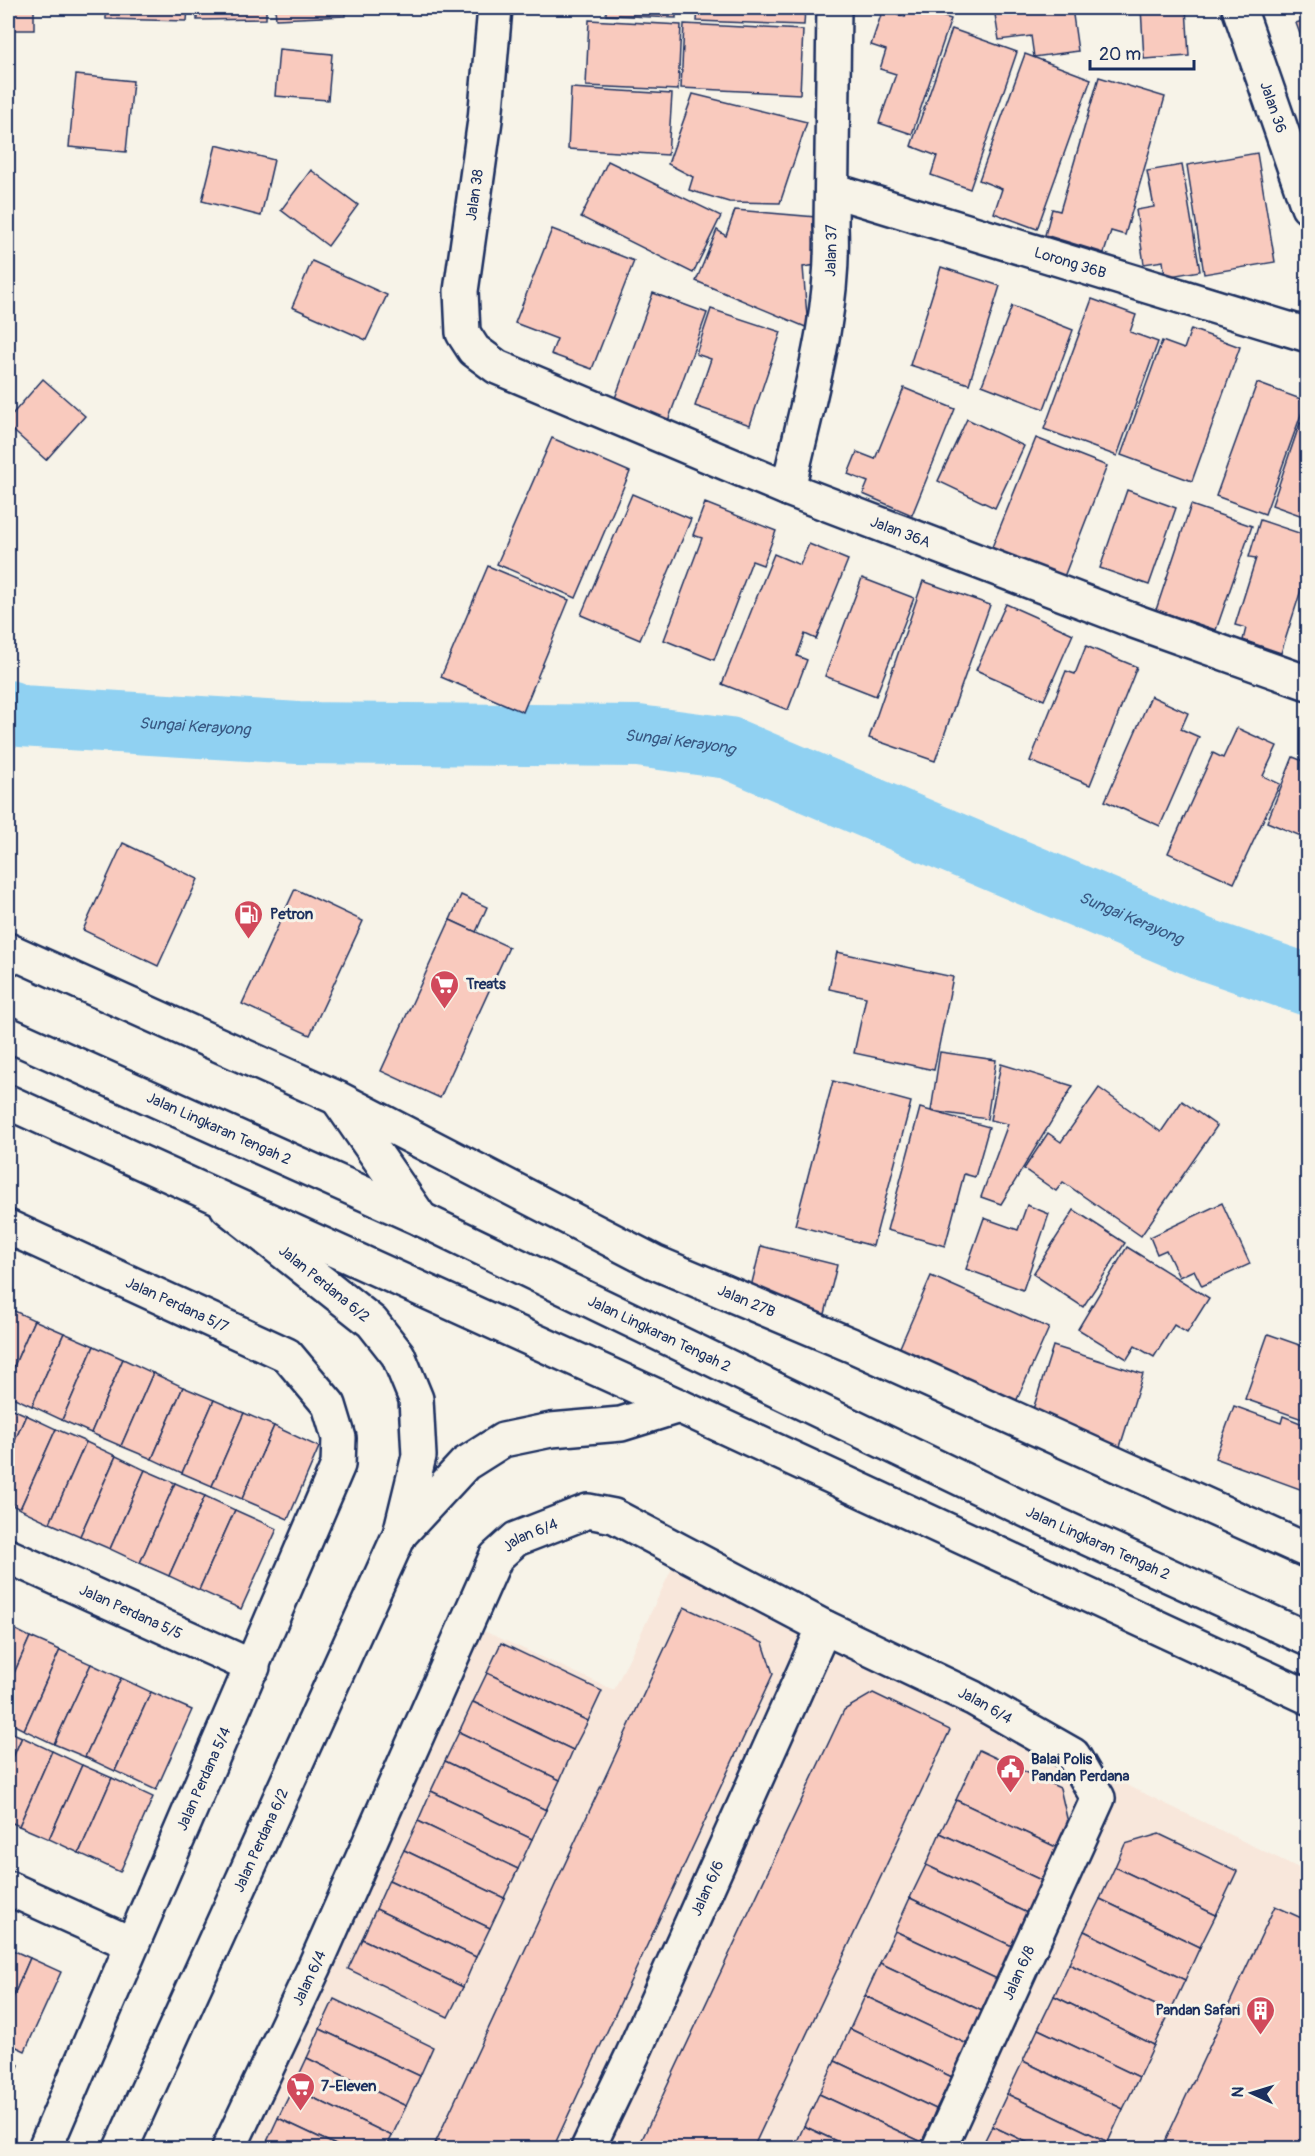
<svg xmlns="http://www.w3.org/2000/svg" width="1315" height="2156" font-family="Pangolin,sans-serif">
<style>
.built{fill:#f8e7db}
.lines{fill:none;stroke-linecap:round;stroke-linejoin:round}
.river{stroke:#90d1f2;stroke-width:62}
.building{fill:#f9cabe;stroke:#1b2f5e;stroke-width:1.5}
.minor-casing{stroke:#1b2f5e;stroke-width:38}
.tertiary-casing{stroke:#1b2f5e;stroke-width:38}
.trunk-casing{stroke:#1b2f5e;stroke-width:38}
.minor{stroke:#f7f3e8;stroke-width:33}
.tertiary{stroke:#f7f3e8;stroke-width:33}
.trunk{stroke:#f7f3e8;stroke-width:33}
.labels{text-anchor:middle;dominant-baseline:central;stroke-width:6;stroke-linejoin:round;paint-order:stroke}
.street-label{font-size:15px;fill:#1b2f5e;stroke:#f7f3e8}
.poi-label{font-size:15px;font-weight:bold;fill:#1b2f5e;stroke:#f7f3e8;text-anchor:start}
.water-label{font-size:16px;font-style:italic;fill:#385883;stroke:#f7f3e8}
</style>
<rect width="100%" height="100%" fill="#f7f3e8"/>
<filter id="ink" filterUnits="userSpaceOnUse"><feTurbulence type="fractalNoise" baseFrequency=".0167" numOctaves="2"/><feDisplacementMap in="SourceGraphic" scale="12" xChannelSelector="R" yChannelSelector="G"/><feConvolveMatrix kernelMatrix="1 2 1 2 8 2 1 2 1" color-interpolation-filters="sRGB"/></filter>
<g filter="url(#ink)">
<polygon class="built" points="673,1566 1307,1872 1307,2148 241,2148 477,1628 614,1690"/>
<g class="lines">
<path class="river" id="s1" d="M8,711L21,716L298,733L638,736L729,748L1201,948L1308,985"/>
</g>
<g class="building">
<rect x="8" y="8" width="26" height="22"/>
<polygon points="106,8 188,8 187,21 106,19"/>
<polygon points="197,8 266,8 266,19 197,20"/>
<polygon points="275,8 345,8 345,16 276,19"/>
<polygon points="606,8 676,8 676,18 606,15"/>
<polygon points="698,8 805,8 804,25 697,21"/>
<polygon points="908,8 915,8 951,19 912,134 879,123 896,74 880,69 886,50 871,45 883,9 905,17"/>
<polygon points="994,8 1072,8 1078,51 1034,57 1031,36 999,40"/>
<polygon points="1141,8 1186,8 1189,56 1144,59"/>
<polygon points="1308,19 1308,56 1296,23"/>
<polygon points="589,20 681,25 678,90 586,86"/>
<polygon points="684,24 803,30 800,94 681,88"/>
<polygon points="952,29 1017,52 970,189 931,175 937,156 911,146"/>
<polygon points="279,49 332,54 328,100 275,96"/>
<polygon points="1025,54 1091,79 1037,229 994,213 1002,189 979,180"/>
<polygon points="76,75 133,81 126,152 69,147"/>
<polygon points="1099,77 1165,97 1125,235 1111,231 1104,253 1045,235 1052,209 1060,211"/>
<polygon points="571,88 672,94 668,155 568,149"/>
<polygon points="693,94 807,122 780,203 729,202 689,190 693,177 668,164"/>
<polygon points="216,145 274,160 261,216 202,201"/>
<polygon points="1257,153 1275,262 1204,274 1187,165"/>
<polygon points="608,161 721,216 693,273 581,217"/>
<polygon points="1182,165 1200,271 1165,277 1163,261 1144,264 1136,210 1154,207 1147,171"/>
<polygon points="311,170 358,205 328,246 281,210"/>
<polygon points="735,210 816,217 817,265 803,267 808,328 696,281 717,230 726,236"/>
<polygon points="552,229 634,261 592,369 551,354 557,339 515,323"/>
<polygon points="312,261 387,295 366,340 292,307"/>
<polygon points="941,267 1000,286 969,384 910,365"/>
<polygon points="653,293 707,313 668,421 614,401"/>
<polygon points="1092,299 1136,315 1130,332 1158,342 1117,456 1044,429"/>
<polygon points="1012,306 1073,330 1044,409 982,385"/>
<polygon points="711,309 781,332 750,425 695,406 711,359 696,354"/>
<polygon points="1191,329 1240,347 1192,481 1121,455 1162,341 1184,349"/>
<polygon points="43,379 85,416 46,460 8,426 8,419"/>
<polygon points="1257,383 1306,401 1265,514 1216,496"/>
<polygon points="904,388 955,409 912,515 863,494 868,482 848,474 857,452 875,459"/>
<polygon points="967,419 1024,446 995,508 938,481"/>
<polygon points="1300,423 1308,426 1308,518 1272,505"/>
<polygon points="552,438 630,472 576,598 497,564"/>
<polygon points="1036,438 1107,466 1060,587 988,557"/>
<polygon points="1127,490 1176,508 1149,585 1100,568"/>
<polygon points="632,494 691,519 640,640 581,615"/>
<polygon points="705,503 776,531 763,565 752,561 714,660 664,640 702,538 693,535"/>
<polygon points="1191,505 1252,526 1216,630 1156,610"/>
<polygon points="1260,520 1308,536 1308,568 1281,653 1243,640 1246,628 1235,625 1256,558 1249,557"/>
<polygon points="809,544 848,560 816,639 805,634 797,656 807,660 788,710 722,684 774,554 800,565"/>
<polygon points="488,566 569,600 523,712 441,677"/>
<polygon points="862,578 914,598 876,696 825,676"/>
<polygon points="923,581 990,605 935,761 869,738"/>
<polygon points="1006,604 1073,634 1044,700 976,670"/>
<polygon points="1086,646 1137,667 1090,785 1030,761 1066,671 1075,674"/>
<polygon points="1151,696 1188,713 1181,729 1199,737 1160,826 1105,801"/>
<polygon points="1237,728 1277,746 1263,776 1280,784 1234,883 1168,853 1213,753 1223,758"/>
<polygon points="1293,757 1308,763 1308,839 1267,822"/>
<polygon points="123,843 198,879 158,966 83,930"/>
<polygon points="295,889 363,921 310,1035 242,1004"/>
<polygon points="461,895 487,907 476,932 450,920"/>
<polygon points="450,920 509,947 440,1098 381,1071"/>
<polygon points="837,952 953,977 934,1070 854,1053 866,997 829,989"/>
<polygon points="940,1052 996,1060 987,1119 931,1111"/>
<polygon points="1001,1064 1073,1086 1001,1204 981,1197 1008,1124 990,1120"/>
<polygon points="833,1081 911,1102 873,1246 795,1225"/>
<polygon points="1099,1088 1161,1132 1182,1101 1217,1126 1141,1236 1063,1182 1056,1191 1024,1169 1048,1133 1061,1142"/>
<polygon points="920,1108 989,1127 975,1177 964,1174 945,1246 887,1230"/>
<polygon points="1222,1203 1250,1264 1202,1286 1194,1270 1179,1277 1166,1250 1157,1254 1150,1237"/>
<polygon points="1027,1205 1049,1214 1023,1290 966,1269 984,1218 1018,1230"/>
<polygon points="1074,1210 1125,1243 1083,1307 1033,1274"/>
<polygon points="761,1246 837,1265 825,1314 749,1295"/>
<polygon points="1127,1247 1209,1298 1187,1333 1174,1325 1154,1357 1135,1346 1127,1359 1078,1329"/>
<polygon points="931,1276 1049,1328 1014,1406 897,1354"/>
<polygon points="8,1308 34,1320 8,1380"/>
<polygon points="34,1320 64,1333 32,1406 8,1395 8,1380"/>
<polygon points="64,1333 94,1346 62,1420 32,1406"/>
<polygon points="1268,1334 1308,1348 1308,1421 1245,1399"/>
<polygon points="94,1346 123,1359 91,1433 62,1420"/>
<polygon points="1053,1346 1143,1374 1119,1450 1029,1422"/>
<polygon points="123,1359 153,1373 121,1446 91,1433"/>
<polygon points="153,1373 183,1387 152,1459 121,1446"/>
<polygon points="183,1387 214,1400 182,1473 152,1459"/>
<polygon points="214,1400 244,1413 212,1486 182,1473"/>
<polygon points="1234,1406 1281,1423 1283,1416 1308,1426 1308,1492 1215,1458"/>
<polygon points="8,1407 26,1415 8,1457"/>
<polygon points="244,1413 274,1426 242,1499 212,1486"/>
<polygon points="26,1415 56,1429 20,1509 8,1503 8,1457"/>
<polygon points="274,1426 319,1447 288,1519 242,1499"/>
<polygon points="56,1429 86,1442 50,1523 20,1509"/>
<polygon points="86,1442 116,1456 80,1536 50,1523"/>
<polygon points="116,1456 145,1470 110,1549 80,1536"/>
<polygon points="145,1470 175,1483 140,1563 110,1549"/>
<polygon points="175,1483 205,1496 169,1576 140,1563"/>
<polygon points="205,1496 235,1510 199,1590 169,1576"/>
<polygon points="235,1510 277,1529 241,1609 199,1590"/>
<polygon points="684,1607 763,1643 773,1674 553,2148 433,2148"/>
<polygon points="8,1626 30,1637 8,1687"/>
<polygon points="30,1637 60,1650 24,1730 8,1722 8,1687"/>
<polygon points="501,1643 602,1691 588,1721 487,1673"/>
<polygon points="60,1650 91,1664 54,1744 24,1730"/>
<polygon points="91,1664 121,1678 85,1757 54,1744"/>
<polygon points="487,1673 588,1721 573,1750 473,1702"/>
<polygon points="121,1678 151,1692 115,1771 85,1757"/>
<polygon points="151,1692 192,1710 156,1790 115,1771"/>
<polygon points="873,1693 950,1730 753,2148 638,2148 844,1710"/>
<polygon points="473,1702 573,1750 560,1780 459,1732"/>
<polygon points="8,1731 22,1737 8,1769"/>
<polygon points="459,1732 560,1780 546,1810 445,1761"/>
<polygon points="22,1737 52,1751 19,1826 8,1821 8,1769"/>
<polygon points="979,1750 1060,1788 1069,1827 1058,1848 956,1800"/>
<polygon points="52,1751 82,1765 49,1839 19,1826"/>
<polygon points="445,1761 546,1810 532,1839 431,1791"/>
<polygon points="82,1765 112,1778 79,1853 49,1839"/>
<polygon points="112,1778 153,1797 120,1872 79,1853"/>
<polygon points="431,1791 532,1839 518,1869 418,1821"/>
<polygon points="956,1800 1058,1848 1043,1881 940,1833"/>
<polygon points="418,1821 518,1869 504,1898 404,1850"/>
<polygon points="940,1833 1043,1881 1027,1913 926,1865"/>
<polygon points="1159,1834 1237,1871 1216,1915 1115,1867 1125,1844"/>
<polygon points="404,1850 504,1898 490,1928 389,1880"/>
<polygon points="926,1865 1027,1913 1012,1946 910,1898"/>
<polygon points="1115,1867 1216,1915 1200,1947 1100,1899"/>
<polygon points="389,1880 490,1928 476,1957 376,1909"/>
<polygon points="910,1898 1012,1946 997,1979 895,1931"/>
<polygon points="1100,1899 1200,1947 1185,1980 1084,1931"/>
<polygon points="1275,1906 1308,1921 1308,2148 1162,2148"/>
<polygon points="376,1909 476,1957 463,1987 362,1939"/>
<polygon points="895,1931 997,1979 982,2011 880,1963"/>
<polygon points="1084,1931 1185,1980 1170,2012 1069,1964"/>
<polygon points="362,1939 463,1987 448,2017 348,1969"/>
<polygon points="8,1948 30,1958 8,2009"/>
<polygon points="30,1958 61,1972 25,2051 8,2043 8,2009"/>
<polygon points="880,1963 982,2011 967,2044 865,1996"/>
<polygon points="1069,1964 1170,2012 1154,2045 1054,1996"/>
<polygon points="865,1996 967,2044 952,2077 850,2029"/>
<polygon points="1054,1996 1154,2045 1139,2077 1038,2029"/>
<polygon points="334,1999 433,2047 420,2076 320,2029"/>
<polygon points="320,2029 420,2076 406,2106 307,2058"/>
<polygon points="850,2029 952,2077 936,2109 835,2061"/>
<polygon points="1038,2029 1139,2077 1123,2109 1023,2061"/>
<polygon points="307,2058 406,2106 392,2136 293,2088"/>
<polygon points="8,2060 19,2065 8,2091"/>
<polygon points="835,2061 936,2109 922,2142 819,2094"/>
<polygon points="1023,2061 1123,2109 1108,2142 1007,2094"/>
<polygon points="293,2088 392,2136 386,2148 342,2148 278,2118"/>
<polygon points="819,2094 922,2142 918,2148 851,2148 804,2126"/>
<polygon points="1007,2094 1108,2142 1105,2148 1039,2148 992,2126"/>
<polygon points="278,2118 342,2148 264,2148"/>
<polygon points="804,2126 851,2148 794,2148"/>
<polygon points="992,2126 1039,2148 981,2148"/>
</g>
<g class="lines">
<defs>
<g id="minor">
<path id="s2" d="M495,8L485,120L461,291L463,333L474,350L497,367L788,489L1134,621L1308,683"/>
<path id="s3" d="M1239,8L1308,207"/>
<path id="s4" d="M832,190L1308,335"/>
<path id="s5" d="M788,489C807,403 835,315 831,226L834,8"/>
<path id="s6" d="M8,950L337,1098L654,1262L851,1345L1308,1551"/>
<polyline points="340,1102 421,1219"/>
<path id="s7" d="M8,1227L287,1355L329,1405L339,1438L338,1465L45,2148"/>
<path id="s8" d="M8,1556L253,1667"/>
<polyline points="8,1888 132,1944"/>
<path id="s9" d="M229,2148L314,1968L496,1557L516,1539L588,1511L614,1516L824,1627L973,1698L1073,1755L1098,1798L939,2148"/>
<path id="s10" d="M588,2148L632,2056L824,1627"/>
</g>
<g id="tertiary">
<polyline points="401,1533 465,1464 503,1440 551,1430 621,1424 679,1406"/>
<path id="s11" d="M121,2148L400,1534L419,1456L416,1399L398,1355L372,1322L227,1207"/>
</g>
<g id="trunk">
<path id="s12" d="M8,1034L421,1219L1032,1513L1308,1639"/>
<polyline points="8,1102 679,1406 1308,1697"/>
</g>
</defs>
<use href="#minor" class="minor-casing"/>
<use href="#tertiary" class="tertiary-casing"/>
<use href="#trunk" class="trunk-casing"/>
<use href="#minor" class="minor"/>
<use href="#tertiary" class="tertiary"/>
<use href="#trunk" class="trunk"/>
</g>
</g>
<defs>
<symbol id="fuel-pin" viewBox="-11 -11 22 30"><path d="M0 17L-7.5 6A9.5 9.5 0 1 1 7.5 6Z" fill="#d1495b" stroke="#f7f3e8"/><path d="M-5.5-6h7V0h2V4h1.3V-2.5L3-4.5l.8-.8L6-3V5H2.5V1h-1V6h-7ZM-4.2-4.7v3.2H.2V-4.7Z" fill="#fff"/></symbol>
<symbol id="supermarket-pin" viewBox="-11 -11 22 30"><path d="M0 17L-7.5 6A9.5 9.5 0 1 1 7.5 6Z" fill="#d1495b" stroke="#f7f3e8"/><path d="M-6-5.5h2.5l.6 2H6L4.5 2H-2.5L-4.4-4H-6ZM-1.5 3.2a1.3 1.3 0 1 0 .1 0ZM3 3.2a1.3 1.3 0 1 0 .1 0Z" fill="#fff"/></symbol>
<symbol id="civic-pin" viewBox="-11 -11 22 30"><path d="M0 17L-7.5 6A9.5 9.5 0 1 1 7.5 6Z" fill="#d1495b" stroke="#f7f3e8"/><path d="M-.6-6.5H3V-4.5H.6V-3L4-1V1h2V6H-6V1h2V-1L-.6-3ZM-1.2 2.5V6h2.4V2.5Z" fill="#fff"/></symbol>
<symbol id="building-pin" viewBox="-11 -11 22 30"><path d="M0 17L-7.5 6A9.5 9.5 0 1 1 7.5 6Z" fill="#d1495b" stroke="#f7f3e8"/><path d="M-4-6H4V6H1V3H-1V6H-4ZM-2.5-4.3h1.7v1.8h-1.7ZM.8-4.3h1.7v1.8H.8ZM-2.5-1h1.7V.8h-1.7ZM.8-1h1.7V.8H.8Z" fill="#fff"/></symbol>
</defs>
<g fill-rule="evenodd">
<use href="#fuel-pin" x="232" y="898" width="33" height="45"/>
<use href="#supermarket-pin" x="428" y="968" width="33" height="45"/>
<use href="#civic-pin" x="994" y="1752" width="33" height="45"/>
<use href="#building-pin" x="1244" y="1994" width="33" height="45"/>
<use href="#supermarket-pin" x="284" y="2070" width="33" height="45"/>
</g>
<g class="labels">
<g class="street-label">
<text stroke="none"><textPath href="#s3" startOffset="105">Jalan 36</textPath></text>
<text transform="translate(475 195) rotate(-82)">Jalan 38</text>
<text stroke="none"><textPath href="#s5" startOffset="243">Jalan 37</textPath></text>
<text stroke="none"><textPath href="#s4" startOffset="249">Lorong 36B</textPath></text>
<text stroke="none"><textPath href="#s2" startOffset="812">Jalan 36A</textPath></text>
<text stroke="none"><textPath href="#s12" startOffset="231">Jalan Lingkaran Tengah 2</textPath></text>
<text transform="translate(324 1284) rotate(39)">Jalan Perdana 6/2</text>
<text stroke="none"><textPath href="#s6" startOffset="818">Jalan 27B</textPath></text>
<text stroke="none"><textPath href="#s7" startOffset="186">Jalan Perdana 5/7</textPath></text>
<text stroke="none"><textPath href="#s12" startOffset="717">Jalan Lingkaran Tengah 2</textPath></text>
<text stroke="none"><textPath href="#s9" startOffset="690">Jalan 6/4</textPath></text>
<text stroke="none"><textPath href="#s12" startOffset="1203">Jalan Lingkaran Tengah 2</textPath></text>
<text stroke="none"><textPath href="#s8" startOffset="135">Jalan Perdana 5/5</textPath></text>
<text stroke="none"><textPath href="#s9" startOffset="1196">Jalan 6/4</textPath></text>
<text transform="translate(204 1779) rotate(-66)">Jalan Perdana 5/4</text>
<text stroke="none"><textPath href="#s11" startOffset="338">Jalan Perdana 6/2</textPath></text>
<text stroke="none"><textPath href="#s10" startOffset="286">Jalan 6/6</textPath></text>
<text transform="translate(1019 1973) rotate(-66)">Jalan 6/8</text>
<text stroke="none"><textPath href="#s9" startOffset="188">Jalan 6/4</textPath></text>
</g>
<g class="poi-label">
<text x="270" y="914">Petron</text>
<text x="466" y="984">Treats</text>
<text x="1031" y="1759">Balai Polis<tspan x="1031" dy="17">Pandan Perdana</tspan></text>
<text x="1240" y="2010" text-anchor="end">Pandan Safari</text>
<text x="321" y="2086">7-Eleven</text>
</g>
<g class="water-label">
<text stroke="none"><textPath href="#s1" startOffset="188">Sungai Kerayong</textPath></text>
<text stroke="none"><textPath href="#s1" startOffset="674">Sungai Kerayong</textPath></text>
<text stroke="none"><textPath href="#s1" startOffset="1160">Sungai Kerayong</textPath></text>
</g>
</g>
<rect width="1315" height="2156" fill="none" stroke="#f7f3e8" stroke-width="30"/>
<rect x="15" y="15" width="1285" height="2126" fill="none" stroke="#1b2f5e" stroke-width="2" filter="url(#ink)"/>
<g transform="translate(1252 2093) rotate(274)" stroke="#f7f3e8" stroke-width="4.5" paint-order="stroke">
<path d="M0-4.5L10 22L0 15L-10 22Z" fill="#1b2f5e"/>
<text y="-9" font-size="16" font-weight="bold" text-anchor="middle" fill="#1b2f5e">N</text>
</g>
<path d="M1090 60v9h104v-9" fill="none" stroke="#1b2f5e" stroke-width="3"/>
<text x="1099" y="60" font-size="18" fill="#1b2f5e" stroke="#f7f3e8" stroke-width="4.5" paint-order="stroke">20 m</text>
</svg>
